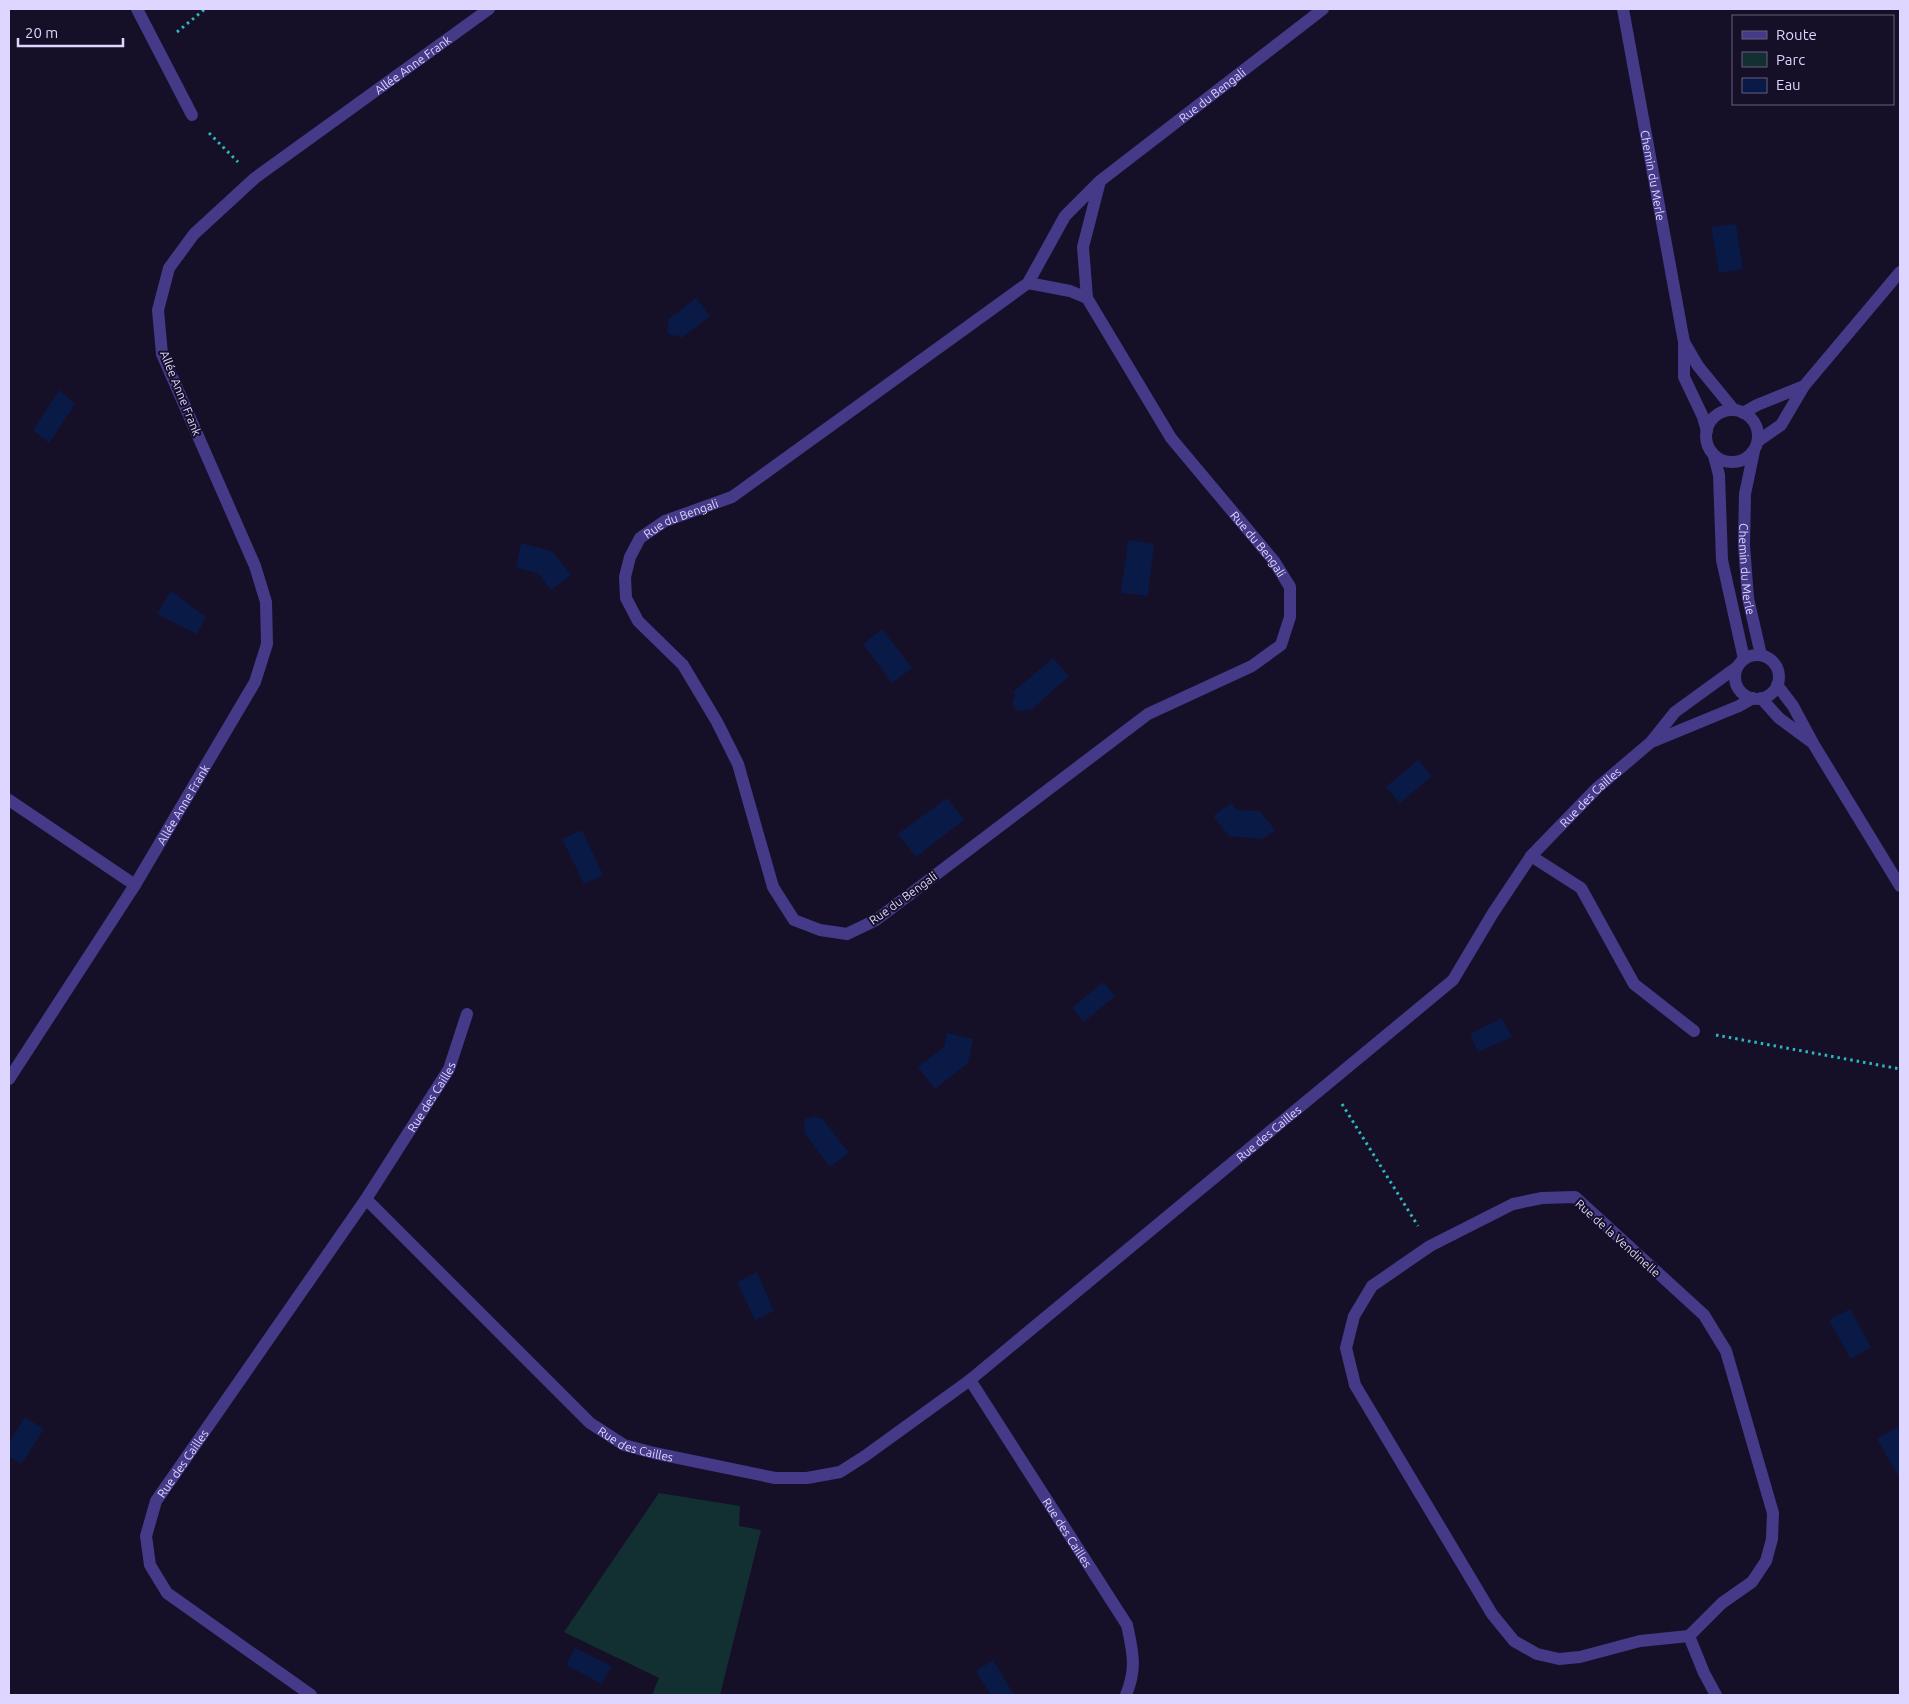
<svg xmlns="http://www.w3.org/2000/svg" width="1909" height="1704" font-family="Ubuntu,sans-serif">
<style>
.green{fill:#123032}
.water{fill:#091a47}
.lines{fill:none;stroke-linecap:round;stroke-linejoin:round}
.path{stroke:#2db8bc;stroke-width:3;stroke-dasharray:2.5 4;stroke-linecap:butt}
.minor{stroke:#443a88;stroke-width:12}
.labels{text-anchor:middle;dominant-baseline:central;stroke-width:4;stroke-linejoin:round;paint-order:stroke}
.street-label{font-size:12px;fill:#dfd6ff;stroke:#160f28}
</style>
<rect width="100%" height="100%" fill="#160f28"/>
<polygon class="green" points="659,1493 740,1506 739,1526 761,1530 720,1695 652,1695 659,1678 564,1632"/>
<g class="water">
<polygon points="1736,224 1743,269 1719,273 1711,227"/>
<polygon points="696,298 710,316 681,338 678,335 676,336 670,335 667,331 669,324 667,320"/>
<polygon points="59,390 75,404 49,443 33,430"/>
<polygon points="1128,540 1154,544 1148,596 1121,593"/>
<polygon points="521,543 552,551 571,575 551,590 538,573 516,568"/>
<polygon points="171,591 206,617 197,634 157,614"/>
<polygon points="882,629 912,668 892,683 863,644"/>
<path d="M1053,658L1069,676L1030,711L1028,709C1021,713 1015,710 1012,704L1015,694L1013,692Z"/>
<polygon points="1418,760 1432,776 1400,803 1386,787"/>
<polygon points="947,798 964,820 916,857 898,834"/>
<polygon points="1231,803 1237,810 1260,811 1275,830 1263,839 1229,836 1213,816"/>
<polygon points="582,830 603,875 584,884 562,839"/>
<polygon points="1103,982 1115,996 1084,1022 1072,1008"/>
<polygon points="1502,1018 1512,1037 1478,1052 1470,1034"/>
<polygon points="947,1033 973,1039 968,1063 935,1089 918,1067 944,1047"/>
<polygon points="815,1116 820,1119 822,1118 849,1153 830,1167 804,1132 805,1130 804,1124 805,1119"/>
<polygon points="757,1272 774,1311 755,1320 737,1282"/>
<polygon points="1850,1309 1871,1347 1851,1359 1829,1320"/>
<polygon points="25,1417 44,1429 21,1464 9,1456 9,1442"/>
<polygon points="1897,1427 1900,1433 1900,1479 1877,1439"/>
<polygon points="575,1648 611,1666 602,1684 566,1665"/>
<polygon points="993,1660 1014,1695 991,1695 976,1671"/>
</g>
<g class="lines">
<g class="path">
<polyline points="177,32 205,9"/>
<polyline points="209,133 238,162"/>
<polyline points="1716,1035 1900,1069"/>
<polyline points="1342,1104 1418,1226"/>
</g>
<g class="minor">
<polyline points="137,9 192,115"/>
<path id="s1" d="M1623,9L1684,342V377L1703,417L1707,431"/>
<path id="s2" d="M1100,181L1083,247L1087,298L1171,438L1274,561L1290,587V617L1281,645L1252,666L1148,714L876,920L847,934L820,930L794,920L773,887L738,764L717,722L683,665L638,621L626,598L625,577L630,557L640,538L665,521L732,497L1028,283L1065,216L1100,181L1323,9"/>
<polyline points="1028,283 1070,291 1087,298"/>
<polyline points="1684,342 1698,366 1734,410"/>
<circle cx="1732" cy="436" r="26"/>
<polyline points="1743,413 1757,405 1804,386"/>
<polyline points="1758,441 1781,425 1804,386 1900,272"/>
<path id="s3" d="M1754,451L1745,494L1744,545L1748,598L1761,655"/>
<polyline points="1714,456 1719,475 1722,560 1744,659"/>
<circle cx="1757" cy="677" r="22"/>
<polyline points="1777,685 1793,706 1814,745 1900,886"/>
<polyline points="1761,698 1779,718 1810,741"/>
<polyline points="1654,741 1739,706 1753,698"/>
<polyline points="9,800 135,885"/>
<polyline points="1531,856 1581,888 1634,984 1694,1031"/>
<path id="s4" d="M9,1079L135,885L255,682L267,644L266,602L255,566L162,354L158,310L169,268L194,234L255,178L489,9"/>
<polygon points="1575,1197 1704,1315 1726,1351 1773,1513 1772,1539 1766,1561 1752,1582 1722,1603 1689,1636 1640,1641 1580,1657 1559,1659 1537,1654 1514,1641 1492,1614 1355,1385 1346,1348 1354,1316 1372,1286 1430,1246 1513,1204 1542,1198"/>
<path id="s5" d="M366,1199L590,1423L624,1445L654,1453L775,1478H807L840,1472L865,1456L970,1380L1453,980L1493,913L1531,856L1597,788L1651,742L1675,712L1737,667"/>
<path id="s6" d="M970,1380L1127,1625C1133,1653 1137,1668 1126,1695"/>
<polyline points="1689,1636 1704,1673 1716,1695"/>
<path id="s7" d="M311,1695L167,1593L150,1565L146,1536L156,1501L366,1199L449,1069L467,1014"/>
</g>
</g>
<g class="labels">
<g class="street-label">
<text stroke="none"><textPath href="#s4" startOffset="1225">Allée Anne Frank</textPath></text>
<text stroke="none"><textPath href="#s2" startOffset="2278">Rue du Bengali</textPath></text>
<text stroke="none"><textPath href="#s1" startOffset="169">Chemin du Merle</textPath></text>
<text transform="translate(181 393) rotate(68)">Allée Anne Frank</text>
<text stroke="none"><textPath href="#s2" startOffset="1590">Rue du Bengali</textPath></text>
<text stroke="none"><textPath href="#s2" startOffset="420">Rue du Bengali</textPath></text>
<text stroke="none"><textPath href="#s3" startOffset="119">Chemin du Merle</textPath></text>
<text stroke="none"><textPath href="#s5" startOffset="1594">Rue des Cailles</textPath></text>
<text stroke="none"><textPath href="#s4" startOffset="325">Allée Anne Frank</textPath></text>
<text transform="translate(903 898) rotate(-36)">Rue du Bengali</text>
<text stroke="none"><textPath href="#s7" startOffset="764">Rue des Cailles</textPath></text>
<text stroke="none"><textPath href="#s5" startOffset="1124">Rue des Cailles</textPath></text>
<text transform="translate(1618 1238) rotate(42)">Rue de la Vendinelle</text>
<text stroke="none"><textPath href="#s5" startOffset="368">Rue des Cailles</textPath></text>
<text stroke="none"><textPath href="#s7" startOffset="321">Rue des Cailles</textPath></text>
<text stroke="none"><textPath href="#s6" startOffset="181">Rue des Cailles</textPath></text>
</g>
</g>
<rect width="1909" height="1704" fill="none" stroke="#dfd6ff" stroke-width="20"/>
<rect x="1732" y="15" width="162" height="90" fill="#160f28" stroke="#665f7e"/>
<rect x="1742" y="31" width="25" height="8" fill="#443a88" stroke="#665f7e"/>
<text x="1776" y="40" font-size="15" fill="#dfd6ff">Route</text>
<rect x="1742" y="52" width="25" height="15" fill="#123032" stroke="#665f7e"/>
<text x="1776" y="65" font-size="15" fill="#dfd6ff">Parc</text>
<rect x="1742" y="78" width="25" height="15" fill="#091a47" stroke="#665f7e"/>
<text x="1776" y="90" font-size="15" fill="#dfd6ff">Eau</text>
<path d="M18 38v8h105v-8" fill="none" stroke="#dfd6ff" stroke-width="2.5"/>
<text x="25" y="38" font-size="15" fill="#dfd6ff" stroke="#160f28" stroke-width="4" paint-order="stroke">20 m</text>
</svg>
